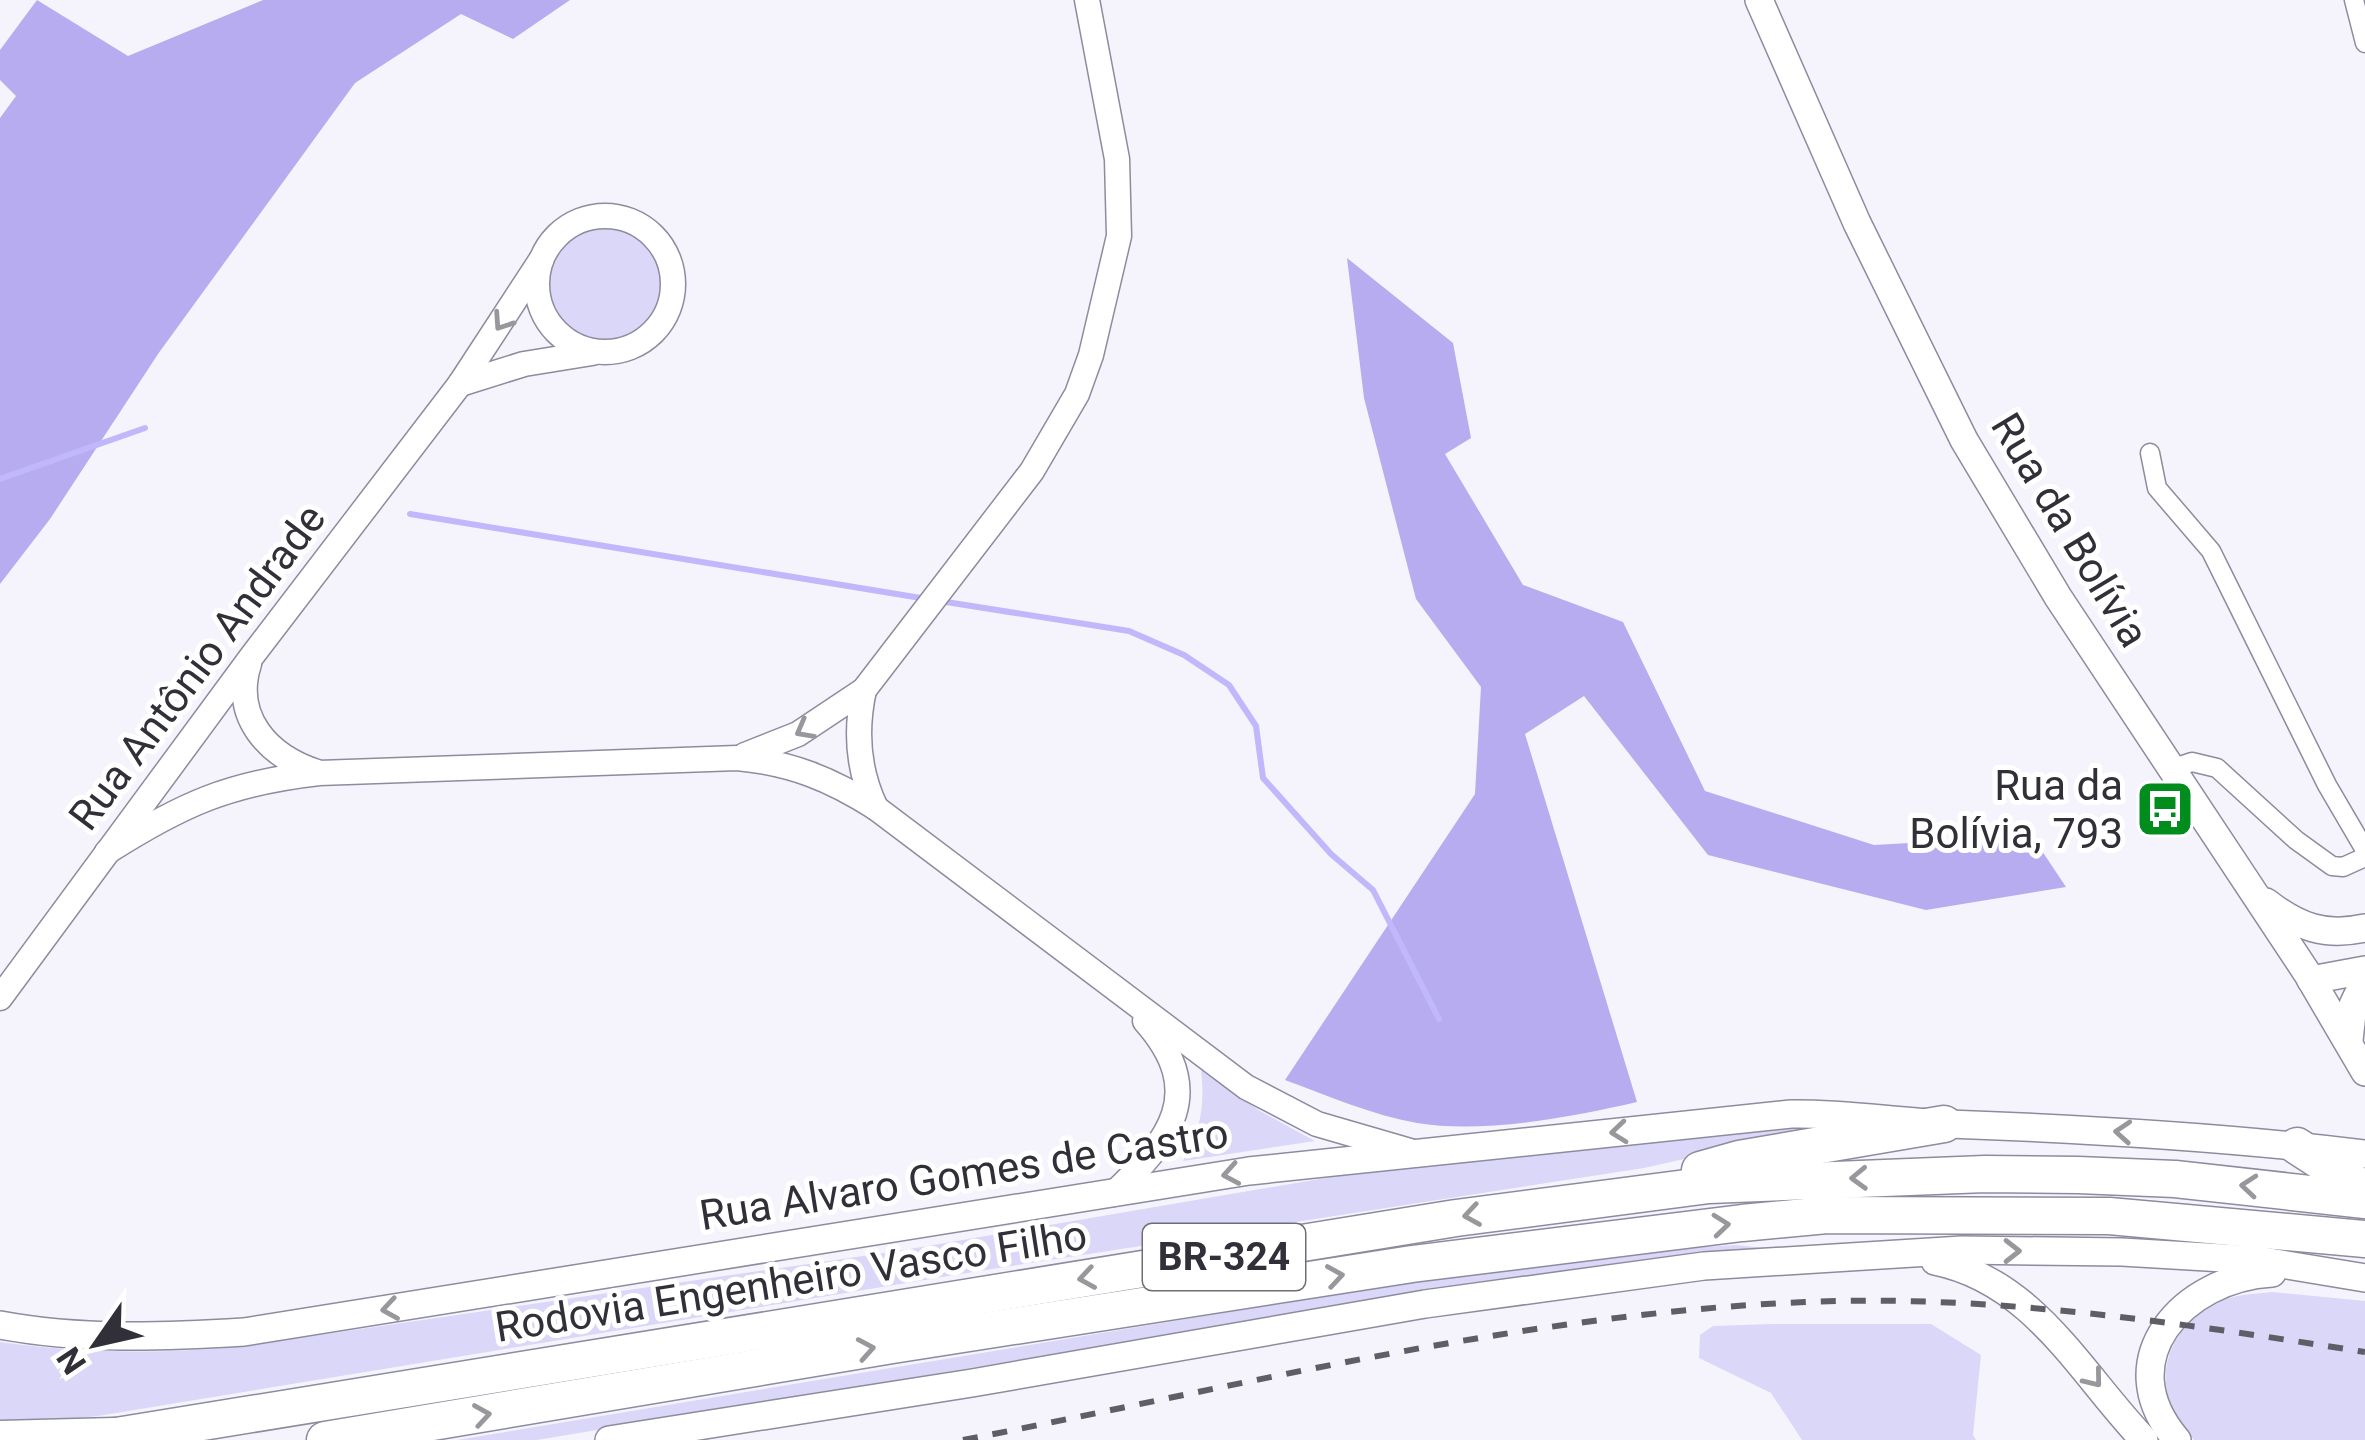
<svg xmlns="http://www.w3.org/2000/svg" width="2365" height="1440" font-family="Roboto,sans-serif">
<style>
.green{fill:#dad7f8}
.forest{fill:#b6acef}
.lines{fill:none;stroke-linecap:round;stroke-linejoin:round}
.stream{stroke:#c1b8fc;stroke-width:6}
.minor-casing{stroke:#8d8b9e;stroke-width:21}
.tertiary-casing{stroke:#8d8b9e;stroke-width:27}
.secondary-casing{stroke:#8d8b9e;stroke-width:30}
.motorway-casing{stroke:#8d8b9e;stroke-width:39}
.minor{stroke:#fff;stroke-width:18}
.tertiary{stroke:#fff;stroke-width:24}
.secondary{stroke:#fff;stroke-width:27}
.motorway{stroke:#fff;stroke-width:36}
.rail{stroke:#5f5e67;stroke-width:6;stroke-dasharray:15 15;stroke-linecap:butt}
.oneway{stroke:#98989c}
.labels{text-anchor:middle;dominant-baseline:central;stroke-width:10;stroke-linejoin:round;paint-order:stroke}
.shield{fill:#fff;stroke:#6f6e74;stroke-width:3}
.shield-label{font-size:39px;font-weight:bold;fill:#313038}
.street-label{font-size:42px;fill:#313038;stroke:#fff}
.poi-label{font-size:42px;fill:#313038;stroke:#fff;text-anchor:end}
</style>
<rect width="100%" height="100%" fill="#f5f4fd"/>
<g class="green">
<circle cx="605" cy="284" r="57"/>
<path d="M1201,1070L1260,1111L1315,1141L1183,1161C1201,1131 1205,1104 1201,1070Z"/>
<path d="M1835,1125L1644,1168L973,1272L98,1416L0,1427V1342C80,1353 156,1354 237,1347L904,1250L1366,1171L1483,1157Z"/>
<polygon points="1736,1245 1775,1249 1018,1360 537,1440 457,1440 1445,1276 1659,1250"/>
<path d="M2272,1292L2365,1301V1440H2194C2146,1392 2161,1327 2224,1300C2239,1294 2256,1294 2272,1292Z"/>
<polygon points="1772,1324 1931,1324 1981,1355 1973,1435 1976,1440 1802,1440 1771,1393 1699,1358 1700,1335 1713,1326"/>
</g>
<g class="forest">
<polygon points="37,0 128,56 263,0 570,0 513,39 461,14 355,83 158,354 50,519 0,584 0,118 16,96 0,80 0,50"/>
<path d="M1347,258L1453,343L1471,438L1445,454L1523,585L1623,622L1705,791L1874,845L2032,836L2066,887L1926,910L1708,855L1584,696L1525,734L1637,1102C1572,1117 1483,1134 1417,1123C1372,1115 1328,1096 1285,1080L1475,794L1481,687L1416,599L1364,398Z"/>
</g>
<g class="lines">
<g class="stream">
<polyline points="0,479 145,428"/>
<polyline points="410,514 927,599"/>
<polyline points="940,601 1129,631 1184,655 1229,685 1256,726 1263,778 1331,854 1373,890 1439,1019"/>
</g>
<defs>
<g id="minor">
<polyline points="2354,0 2365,43"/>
<polyline points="2150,453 2157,488 2211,551 2327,785 2365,850"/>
<polyline points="2171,769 2192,762 2217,768 2296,840 2332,866 2343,867 2365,857"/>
</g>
<g id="tertiary">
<circle cx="605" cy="284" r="68"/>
<polyline points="460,384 524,364 592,353"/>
<path d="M249,664C232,717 268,756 317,772"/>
<path d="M864,690C855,731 858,771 876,808"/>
<polyline points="745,755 798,734 864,690 1032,471 1077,394 1091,355 1119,236 1117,159 1087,0"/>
<path d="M107,852C182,804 230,783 319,773L737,758C791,763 831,779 876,808L1246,1087L1317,1124L1410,1151"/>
<polyline points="0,998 252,656 460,384 541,260"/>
<path d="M1113,1194C1170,1140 1208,1092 1145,1021"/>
</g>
<g id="secondary">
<polyline points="1759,0 1857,223 1964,440 2058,597 2307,973 2365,1072"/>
<path d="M2266,902C2298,927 2325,937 2365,928"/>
<polyline points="2311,980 2365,970"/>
<polyline points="2349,1040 2353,1005 2365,980"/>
<path d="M1935,1261C2034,1281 2080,1373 2144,1440"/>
<path d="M0,1325C81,1340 162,1337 244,1332L1249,1171L1791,1114C1845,1113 1896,1122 1949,1124C2088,1129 2227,1137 2365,1154"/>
<polyline points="609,1440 972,1383 1425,1304 1704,1266 1962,1250 2122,1252 2257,1260 2365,1278"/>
<path d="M2177,1440C2108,1360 2183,1278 2272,1273"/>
</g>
<g id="motorway">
<polyline points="2297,1146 2365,1190"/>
<polyline points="1700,1170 1739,1159 1944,1124"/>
<polyline points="0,1439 114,1436"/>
<polyline points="92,1440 1456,1218 1709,1185 1985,1174 2078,1175 2175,1179 2365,1200"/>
<polyline points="325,1440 892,1345 1412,1264 1742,1223 1827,1215 2109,1216 2365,1239"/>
</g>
</defs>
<use href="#minor" class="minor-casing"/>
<use href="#tertiary" class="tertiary-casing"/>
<use href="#secondary" class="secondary-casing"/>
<use href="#motorway" class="motorway-casing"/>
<use href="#minor" class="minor"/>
<use href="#tertiary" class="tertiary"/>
<use href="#secondary" class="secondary"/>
<use href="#motorway" class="motorway"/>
<path class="rail" d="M963,1440C1242,1386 1520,1314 1805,1302C1993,1294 2180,1323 2365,1352"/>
</g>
<defs><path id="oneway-chevron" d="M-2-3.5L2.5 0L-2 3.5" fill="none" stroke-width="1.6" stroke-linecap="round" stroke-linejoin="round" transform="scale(3)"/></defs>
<g class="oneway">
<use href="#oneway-chevron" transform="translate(502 322) rotate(124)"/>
<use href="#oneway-chevron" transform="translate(804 730) rotate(151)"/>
<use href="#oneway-chevron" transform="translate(1619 1132) rotate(174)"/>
<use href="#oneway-chevron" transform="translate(2123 1132) rotate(-176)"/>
<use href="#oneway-chevron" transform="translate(1231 1174) rotate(170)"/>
<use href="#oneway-chevron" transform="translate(1859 1178) rotate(178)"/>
<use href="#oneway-chevron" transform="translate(2249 1186) rotate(-175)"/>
<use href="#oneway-chevron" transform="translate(1472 1215) rotate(171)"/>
<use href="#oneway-chevron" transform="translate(1721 1225) rotate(-6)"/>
<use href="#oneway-chevron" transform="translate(2012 1251)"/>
<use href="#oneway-chevron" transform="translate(1335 1276) rotate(-9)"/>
<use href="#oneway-chevron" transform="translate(1087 1278) rotate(171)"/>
<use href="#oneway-chevron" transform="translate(390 1309) rotate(171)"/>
<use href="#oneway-chevron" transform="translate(866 1349) rotate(-10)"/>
<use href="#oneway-chevron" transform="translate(2094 1379) rotate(51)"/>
<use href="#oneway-chevron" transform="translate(482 1415) rotate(-9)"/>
</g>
<defs>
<symbol id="bus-square" viewBox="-11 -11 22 22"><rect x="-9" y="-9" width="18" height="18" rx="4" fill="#008d1d" stroke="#fff"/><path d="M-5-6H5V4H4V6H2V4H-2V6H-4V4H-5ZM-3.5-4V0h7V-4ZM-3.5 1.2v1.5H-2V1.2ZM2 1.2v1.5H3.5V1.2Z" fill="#fff"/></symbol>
</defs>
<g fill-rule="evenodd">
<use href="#bus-square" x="2132" y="776" width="66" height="66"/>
</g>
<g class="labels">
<rect class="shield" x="1143" y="1224" width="162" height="66" rx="9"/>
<g class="shield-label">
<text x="1224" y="1257">BR-324</text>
</g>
<g class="street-label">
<text transform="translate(2070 530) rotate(59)">Rua da Bolívia</text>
<text transform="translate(197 667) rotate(-53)">Rua Antônio Andrade</text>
<text transform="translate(964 1174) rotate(-9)">Rua Alvaro Gomes de Castro</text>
<text transform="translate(791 1281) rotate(-9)">Rodovia Engenheiro Vasco Filho</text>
</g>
<g class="poi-label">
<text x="2123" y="785">Rua da<tspan x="2123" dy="48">Bolívia, 793</tspan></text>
</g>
</g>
<g transform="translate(96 1344) rotate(236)" stroke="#ffffff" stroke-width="9" paint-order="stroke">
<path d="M0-9L21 45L0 30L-21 45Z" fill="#313038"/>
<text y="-18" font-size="33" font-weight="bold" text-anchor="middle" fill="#313038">N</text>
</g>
</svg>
